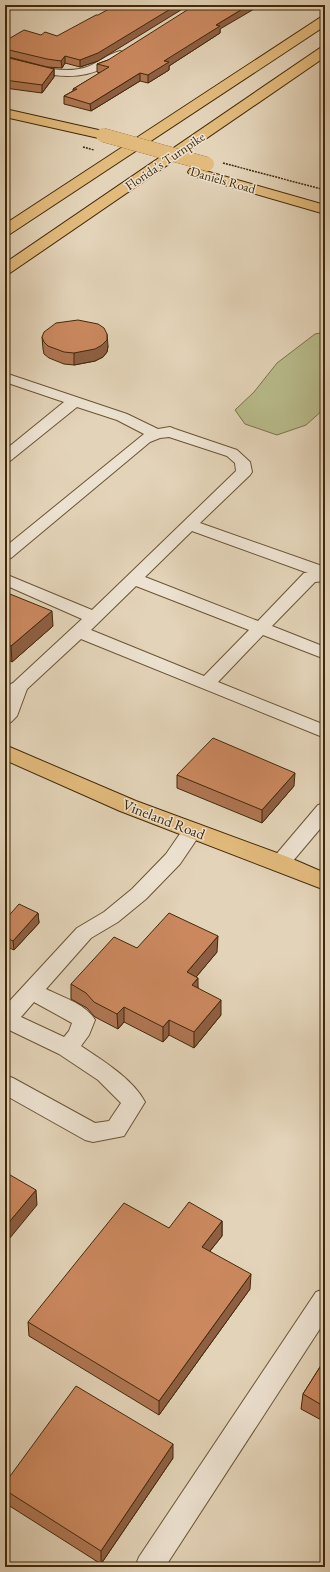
<svg xmlns="http://www.w3.org/2000/svg" width="330" height="1572" font-family="'EB Garamond',serif">
<style>
.green{fill:#b8bb8b;stroke:#7c724a}
.lines{fill:none;stroke-linecap:round;stroke-linejoin:round}
.minor-casing{stroke:#6a5434;stroke-width:2}
.major-casing{stroke:#412908;stroke-width:2}
.highway-casing{stroke:#412908;stroke-width:2}
.path{stroke:#412908;stroke-width:1.5;stroke-dasharray:2 1;stroke-linecap:butt}
.minor{fill:#ede2d1;fill-rule:evenodd}
.major{fill:#e2ba7c;fill-rule:evenodd}
.highway{fill:#e2ba7c;fill-rule:evenodd}
.major-bridge-casing{stroke:#412908;stroke-width:14;stroke-linecap:butt}
.path-bridge{stroke:#412908;stroke-width:1.5;stroke-dasharray:2 1;stroke-linecap:butt}
.major-bridge{stroke:#e2ba7c;stroke-width:14}
.wall{fill:#af7552;stroke:#412908}
.shaded-wall{fill:#8e5f42;stroke:#412908}
.building{fill:#cb885f;stroke:#412908}
.labels{text-anchor:middle;dominant-baseline:central;stroke-width:3;stroke-linejoin:round;paint-order:stroke}
.far-street-label{font-size:13px;fill:#412908;stroke:#ede2d1}
.street-label{font-size:15px;fill:#412908;stroke:#ede2d1}
</style>
<rect width="100%" height="100%" fill="#e3d3b8"/>
<filter id="stains"><feTurbulence type="fractalNoise" baseFrequency=".005" numOctaves="4"/><feColorMatrix values="0 0 0 0 .2 0 0 0 0 .09 0 0 0 0 .02 0 0 0 .5 -.17"/></filter>
<radialGradient id="worn" r=".72"><stop offset=".6" stop-color="#630" stop-opacity="0"/><stop offset="1" stop-color="#630" stop-opacity=".3"/></radialGradient>
<polygon class="green" points="325,332 325,408 306,425 277,435 245,424 235,410 254,392 277,363 315,334"/>
<g class="lines">
<defs>
<g id="minor">
<path d="M120,51L126,54C121,59 114,63 108,66C71,85 42,73 5,63V57C31,63 60,76 87,67C98,63 108,54 120,51Z"/>
<path d="M5,373L127,414L158,429L170,427L175,429L237,450L250,462L252,472L250,475L200,523L325,567V581L315,582L272,626L325,647V659L263,635L218,682L325,725V738L81,639L27,689L17,716L11,722L5,724V687L13,683L82,619L5,585V574L92,610L236,471L235,463L227,456L169,437L160,438L150,442L11,558L5,560V547L144,434L117,420L77,407L10,461L5,463V450L64,402L5,382ZM192,531L308,573H304L258,621L145,577ZM136,586L249,630L204,676L91,630Z"/>
<polygon points="325,803 325,823 287,868 280,870 273,868 270,863 273,858 318,805"/>
<path d="M193,823L200,825L203,830L180,864L146,899L118,922L91,938L46,989C62,997 86,1004 95,1020L89,1035L81,1046C102,1060 133,1079 145,1102L124,1136L93,1142L85,1140L5,1095V1075L13,1078L95,1123L109,1121L121,1103L98,1080L59,1054L5,1028V1006L77,928L104,912L132,889L166,854L186,825ZM34,1002L72,1023L69,1031L64,1037L21,1017Z"/>
<polygon points="325,1289 325,1321 165,1567 135,1567 139,1557 316,1292"/>
</g>
<g id="major">
<polygon points="5,109 103,131 108,132 110,135 108,138 103,139 5,117"/>
<polygon points="195,168 325,205 325,214 190,175 188,172 190,169"/>
<polygon points="5,745 136,801 288,857 325,873 325,890 120,811 5,760"/>
</g>
<g id="highway">
<polygon points="325,16 325,26 10,234 5,236 5,224 321,17"/>
<polygon points="325,47 325,57 10,273 5,275 5,263 320,48"/>
</g>
</defs>
<use href="#minor" class="minor-casing"/>
<use href="#major" class="major-casing"/>
<use href="#highway" class="highway-casing"/>
<polyline class="path" points="223,163 325,190"/>
<use href="#minor" class="minor"/>
<use href="#major" class="major"/>
<use href="#highway" class="highway"/>
<defs>
<polyline id="major-bridge" points="103,135 207,164"/>
</defs>
<use href="#major-bridge" class="major-bridge-casing"/>
<polyline class="path-bridge" points="83,147 94,150"/>
<use href="#major-bridge" class="major-bridge"/>
</g>
<g class="wall">
<polygon points="220,29 220,33 169,66 169,70 148,83 140,81 91,111 64,104 64,96 73,91 73,89 100,73 97,72 97,64 108,60"/>
<polygon points="5,41 98,61 80,67 65,63 62,68 47,67 5,56"/>
<polygon points="5,57 54,69 54,77 42,93 12,89 5,87"/>
<polygon points="42,337 108,346 107,352 103,357 95,361 74,365 64,364 49,358 44,354 43,349"/>
<polygon points="5,592 53,626 12,662 5,658"/>
<polygon points="177,775 294,786 262,823 177,788"/>
<polygon points="38,913 39,923 14,950 5,946 5,920"/>
<polygon points="137,948 217,952 196,977 198,988 221,1015 194,1048 169,1035 163,1042 124,1022 118,1029 95,1017 87,1008 71,999 71,984"/>
<polygon points="222,1221 222,1236 210,1251 250,1289 159,1415 29,1336 28,1322 169,1228"/>
<polygon points="325,1359 325,1422 301,1409 303,1394"/>
<polygon points="173,1458 101,1564 5,1503 5,1483"/>
</g>
<g class="shaded-wall">
<polygon points="177,5 189,5 98,61 80,67 80,60"/>
<polygon points="249,5 261,5 220,29 220,33 169,66 169,70 148,83 148,75 164,61 216,25"/>
<polygon points="65,56 65,63 62,68 61,61"/>
<polygon points="54,69 54,77 42,93 42,85"/>
<polygon points="140,73 140,81 91,111 90,104"/>
<polygon points="107,334 108,346 107,352 103,357 95,361 74,365 74,353"/>
<polygon points="52,611 53,626 12,662 11,646"/>
<polygon points="295,773 294,786 262,823 262,810"/>
<polygon points="38,913 39,923 14,950 13,941"/>
<polygon points="218,936 217,952 187,988 187,972"/>
<polygon points="198,978 198,994 192,985"/>
<polygon points="221,1000 221,1015 194,1048 194,1032"/>
<polygon points="124,1007 124,1022 118,1029 117,1014"/>
<polygon points="169,1020 169,1035 163,1042 163,1027"/>
<polygon points="36,1190 37,1205 5,1244 5,1227"/>
<polygon points="222,1221 222,1236 202,1261 202,1247"/>
<polygon points="251,1274 250,1289 159,1415 159,1401"/>
<polygon points="173,1444 173,1458 101,1564 101,1551"/>
</g>
<g class="building">
<polygon points="116,5 177,5 98,53 80,60 65,56 61,61 47,59 5,49 5,41 24,30 41,35 45,32 57,36 96,15 98,15"/>
<polygon points="195,5 249,5 216,25 220,26 164,61 169,62 148,75 140,73 90,104 64,96 77,89 73,89 109,67 97,64 108,60"/>
<polygon points="5,57 54,69 42,85 12,81 5,80"/>
<polygon points="78,320 98,324 104,328 107,334 107,340 102,345 95,349 74,353 64,352 48,346 44,342 42,337 44,332 56,323"/>
<polygon points="5,592 52,611 11,646 5,644"/>
<polygon points="213,738 295,773 262,810 177,775"/>
<polygon points="19,904 38,913 13,941 5,937 5,920"/>
<polygon points="169,913 218,936 187,972 198,978 192,985 221,1000 194,1032 169,1020 163,1027 124,1007 117,1014 94,1002 86,993 71,984 114,937 137,948"/>
<polygon points="5,1172 36,1190 5,1227"/>
<polygon points="189,1202 222,1221 202,1247 251,1274 159,1401 28,1322 124,1203 169,1228"/>
<polygon points="325,1359 325,1407 303,1394"/>
<polygon points="76,1386 173,1444 101,1551 5,1490 5,1483"/>
</g>
<g class="labels">
<g class="far-street-label">
<text transform="translate(165 161) rotate(-34)">Florida's Turnpike</text>
<text transform="translate(223 180) rotate(16)">Daniels Road</text>
</g>
<g class="street-label">
<text transform="translate(164 819) rotate(21)">Vineland Road</text>
</g>
</g>
<rect width="330" height="1572" fill="none" stroke="#e3d3b8" stroke-width="20"/>
<rect x="6" y="6" width="318" height="1560" fill="none" stroke="#412908" stroke-width="2"/>
<rect x="10" y="10" width="310" height="1552" fill="none" stroke="#412908"/>
<rect width="100%" height="100%" filter="url(#stains)"/>
<rect width="100%" height="100%" fill="url(#worn)"/>
</svg>
